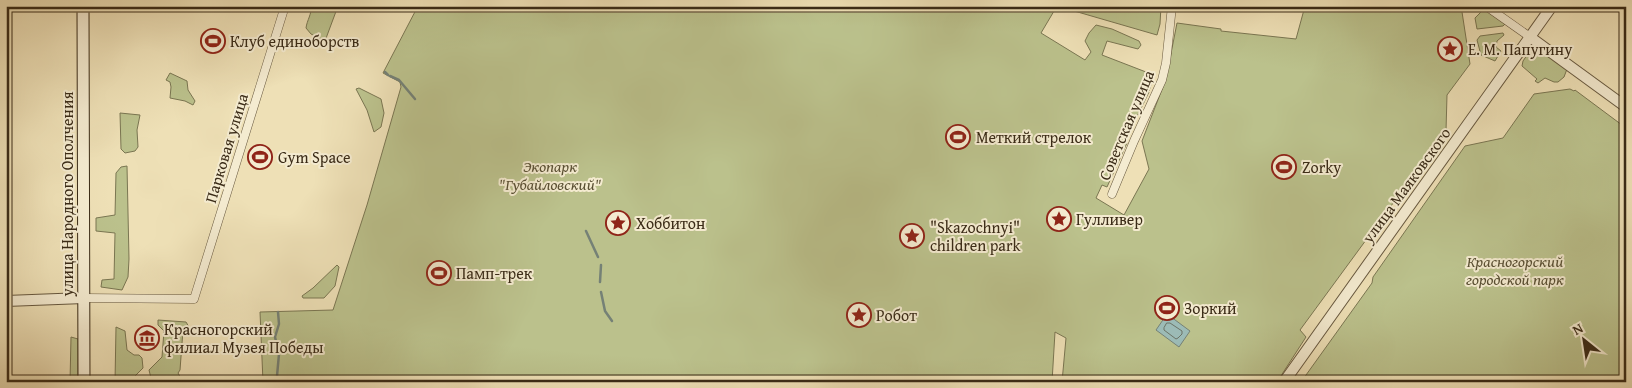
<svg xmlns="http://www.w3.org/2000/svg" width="1632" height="388" font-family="'Gentium Book Plus',serif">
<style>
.green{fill:#bbc18c;stroke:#7a7652}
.water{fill:#9cbbb6;stroke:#758176}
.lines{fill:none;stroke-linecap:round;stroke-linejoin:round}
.shore{stroke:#6b7366;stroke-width:1}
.stream{stroke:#758176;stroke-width:2.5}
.minor-casing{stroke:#67583f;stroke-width:9}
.tertiary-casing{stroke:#67583f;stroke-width:12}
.secondary-casing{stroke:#3a2b17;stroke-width:13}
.minor{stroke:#f4ebd0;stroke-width:8}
.tertiary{stroke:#f4ebd0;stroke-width:10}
.secondary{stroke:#f4ebd0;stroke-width:11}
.labels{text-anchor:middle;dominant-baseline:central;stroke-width:4;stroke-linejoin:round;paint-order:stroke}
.poi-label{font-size:16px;fill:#3a2b17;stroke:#f4ebd0;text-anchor:start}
.street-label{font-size:16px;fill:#3a2b17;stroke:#f4ebd0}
.park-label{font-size:16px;font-style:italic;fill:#5a5034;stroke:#f4ebd0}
</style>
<rect width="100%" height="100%" fill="#eee0b6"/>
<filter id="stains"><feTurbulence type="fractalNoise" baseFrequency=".004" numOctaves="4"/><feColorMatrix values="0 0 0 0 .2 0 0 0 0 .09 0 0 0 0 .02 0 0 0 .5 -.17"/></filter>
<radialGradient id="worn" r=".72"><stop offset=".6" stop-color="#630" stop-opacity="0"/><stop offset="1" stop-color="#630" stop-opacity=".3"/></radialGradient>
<g class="green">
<path d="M311,6H338L325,41L311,34L306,28C307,20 312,14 311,6Z"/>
<polygon points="418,6 1161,6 1160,24 1157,35 1057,6 1041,33 1085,60 1091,52 1085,41 1089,33 1096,25 1112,29 1139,41 1141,45 1138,49 1107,41 1102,55 1146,72 1153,79 1149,91 1142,87 1149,92 1125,141 1127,143 1107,187 1102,185 1096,198 1124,215 1149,169 1142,141 1166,79 1177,23 1221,29 1221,31 1296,39 1305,6 1455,6 1462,12 1470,64 1447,95 1446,131 1300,330 1306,337 1277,382 1062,382 1066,338 1055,332 1052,382 263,382 260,312 333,310 367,205 401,87 400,82 383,73"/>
<polygon points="1484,9 1505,24 1503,26 1477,29 1475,18"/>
<polygon points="1503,33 1504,35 1497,41 1496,47 1501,51 1495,61 1481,55 1477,40 1480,36"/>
<polygon points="1534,45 1567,69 1564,77 1558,82 1554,82 1545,78 1538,83 1535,81 1537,79 1522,66 1523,61"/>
<polygon points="170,73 187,81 188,90 195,101 193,105 185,101 170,98 171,87 170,82 166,80"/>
<polygon points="359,88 381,99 384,113 381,127 374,132 367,110 356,89"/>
<polygon points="1570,89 1574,91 1575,90 1626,128 1626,382 1301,382 1372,283 1373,277 1465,146 1503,138 1534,94"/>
<polygon points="120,113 140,115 137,130 138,147 135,151 125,153 121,149"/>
<polygon points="127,166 129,259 128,277 122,290 101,287 102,280 114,279 115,233 96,231 96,218 115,215 116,173 121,167"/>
<polygon points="337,265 339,267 335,286 324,298 303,298 302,296 313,288"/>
<polygon points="158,320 186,322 189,327 183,330 180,370 178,373 182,380 169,379 167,382 152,382 149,370 162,357 164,331 158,325"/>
<polygon points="116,327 125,331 127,350 134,355 139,355 142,358 143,368 129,382 115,382"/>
<polygon points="71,337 78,339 78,382 70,382"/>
</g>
<polygon class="water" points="1167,314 1190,331 1179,347 1156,330"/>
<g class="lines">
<polygon class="shore" points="1167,323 1170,323 1182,331 1182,334 1178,338 1176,339 1164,330 1164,328"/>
<g class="stream">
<polyline points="385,72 388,75"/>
<polyline points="390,76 399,80 415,99"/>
<polyline points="586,231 598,257"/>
<polyline points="600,282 601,265"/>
<polyline points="601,292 605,311 612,321"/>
<polyline points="277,376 279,354 275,337 279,324 278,312"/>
<polyline points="272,382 274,379"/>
</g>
<defs>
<g id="minor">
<polyline points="1486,6 1530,37"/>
<polyline points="1112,194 1134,141 1162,80 1166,63 1172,6"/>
<polyline points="84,298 194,299 285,6"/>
</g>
<g id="tertiary">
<polyline points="1530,37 1626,107"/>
<polyline points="6,301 84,298"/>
<polyline points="1284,382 1552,6"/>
</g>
<polyline id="secondary" points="83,6 84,382"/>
</defs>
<use href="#minor" class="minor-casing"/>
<use href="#tertiary" class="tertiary-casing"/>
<use href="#secondary" class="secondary-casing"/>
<use href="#minor" class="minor"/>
<use href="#tertiary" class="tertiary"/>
<use href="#secondary" class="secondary"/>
</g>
<defs>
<symbol id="stadium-ring" viewBox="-11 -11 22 22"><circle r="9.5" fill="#f4ebd0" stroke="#8f2418" stroke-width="1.5"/><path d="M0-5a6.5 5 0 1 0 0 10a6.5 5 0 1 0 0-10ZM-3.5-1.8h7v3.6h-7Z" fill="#8f2418"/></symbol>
<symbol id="sight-ring" viewBox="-11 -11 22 22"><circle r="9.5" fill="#f4ebd0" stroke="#8f2418" stroke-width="1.5"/><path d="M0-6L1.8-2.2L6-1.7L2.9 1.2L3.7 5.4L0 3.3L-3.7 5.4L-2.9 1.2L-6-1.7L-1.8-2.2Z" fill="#8f2418"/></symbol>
<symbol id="museum-ring" viewBox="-11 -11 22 22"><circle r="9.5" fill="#f4ebd0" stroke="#8f2418" stroke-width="1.5"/><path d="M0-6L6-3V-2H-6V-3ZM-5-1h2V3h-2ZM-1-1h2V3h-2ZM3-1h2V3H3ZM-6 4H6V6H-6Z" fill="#8f2418"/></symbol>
</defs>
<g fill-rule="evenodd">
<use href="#stadium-ring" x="199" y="27" width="28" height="28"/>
<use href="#sight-ring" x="1436" y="35" width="28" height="28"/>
<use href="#stadium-ring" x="944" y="123" width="28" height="28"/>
<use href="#stadium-ring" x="246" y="143" width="28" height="28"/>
<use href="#stadium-ring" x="1270" y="153" width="28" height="28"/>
<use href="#sight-ring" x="1045" y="205" width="28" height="28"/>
<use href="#sight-ring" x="604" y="209" width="28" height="28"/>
<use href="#sight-ring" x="898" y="222" width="28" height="28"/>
<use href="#stadium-ring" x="425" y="259" width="28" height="28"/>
<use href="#stadium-ring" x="1153" y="294" width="28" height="28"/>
<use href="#sight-ring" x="845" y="301" width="28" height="28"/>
<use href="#museum-ring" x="133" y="324" width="28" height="28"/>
</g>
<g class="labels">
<g class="poi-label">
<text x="230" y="41">Клуб единоборств</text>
<text x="1468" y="49">Е. М. Папугину</text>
<text x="976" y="137">Меткий стрелок</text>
<text x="278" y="157">Gym Space</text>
<text x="1302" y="167">Zorky</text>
<text x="1076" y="219">Гулливер</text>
<text x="636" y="223">Хоббитон</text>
<text x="930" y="227">"Skazochnyi"<tspan x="930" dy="18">children park</tspan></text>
<text x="456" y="273">Памп-трек</text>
<text x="1184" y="308">Зоркий</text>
<text x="876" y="315">Робот</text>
<text x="164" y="329">Красногорский<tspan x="164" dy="18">филиал Музея Победы</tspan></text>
</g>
<g class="street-label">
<text transform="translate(1126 125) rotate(-67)">Советская улица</text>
<text transform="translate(226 148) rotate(-73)">Парковая улица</text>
<text transform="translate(1406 185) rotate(-54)">улица Маяковского</text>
<text transform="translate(67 194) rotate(-90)">улица Народного Ополчения</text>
</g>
<g class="park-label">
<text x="550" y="166">Экопарк<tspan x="550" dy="18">"Губайловский"</tspan></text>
<text x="1515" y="261">Красногорский<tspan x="1515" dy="18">городской парк</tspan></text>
</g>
</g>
<rect width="1632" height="388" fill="none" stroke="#eee0b6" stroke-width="25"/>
<rect x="8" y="8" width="1617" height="373" fill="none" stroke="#3a2b17" stroke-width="2.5"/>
<rect x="12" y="12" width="1607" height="363" fill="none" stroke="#3a2b17"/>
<g transform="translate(1584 340) rotate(330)" stroke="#f4ebd0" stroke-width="4" paint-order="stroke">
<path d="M0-4L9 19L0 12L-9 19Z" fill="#3a2b17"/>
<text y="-8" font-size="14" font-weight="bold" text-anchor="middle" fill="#3a2b17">N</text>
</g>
<rect width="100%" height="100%" filter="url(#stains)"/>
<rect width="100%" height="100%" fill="url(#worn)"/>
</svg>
